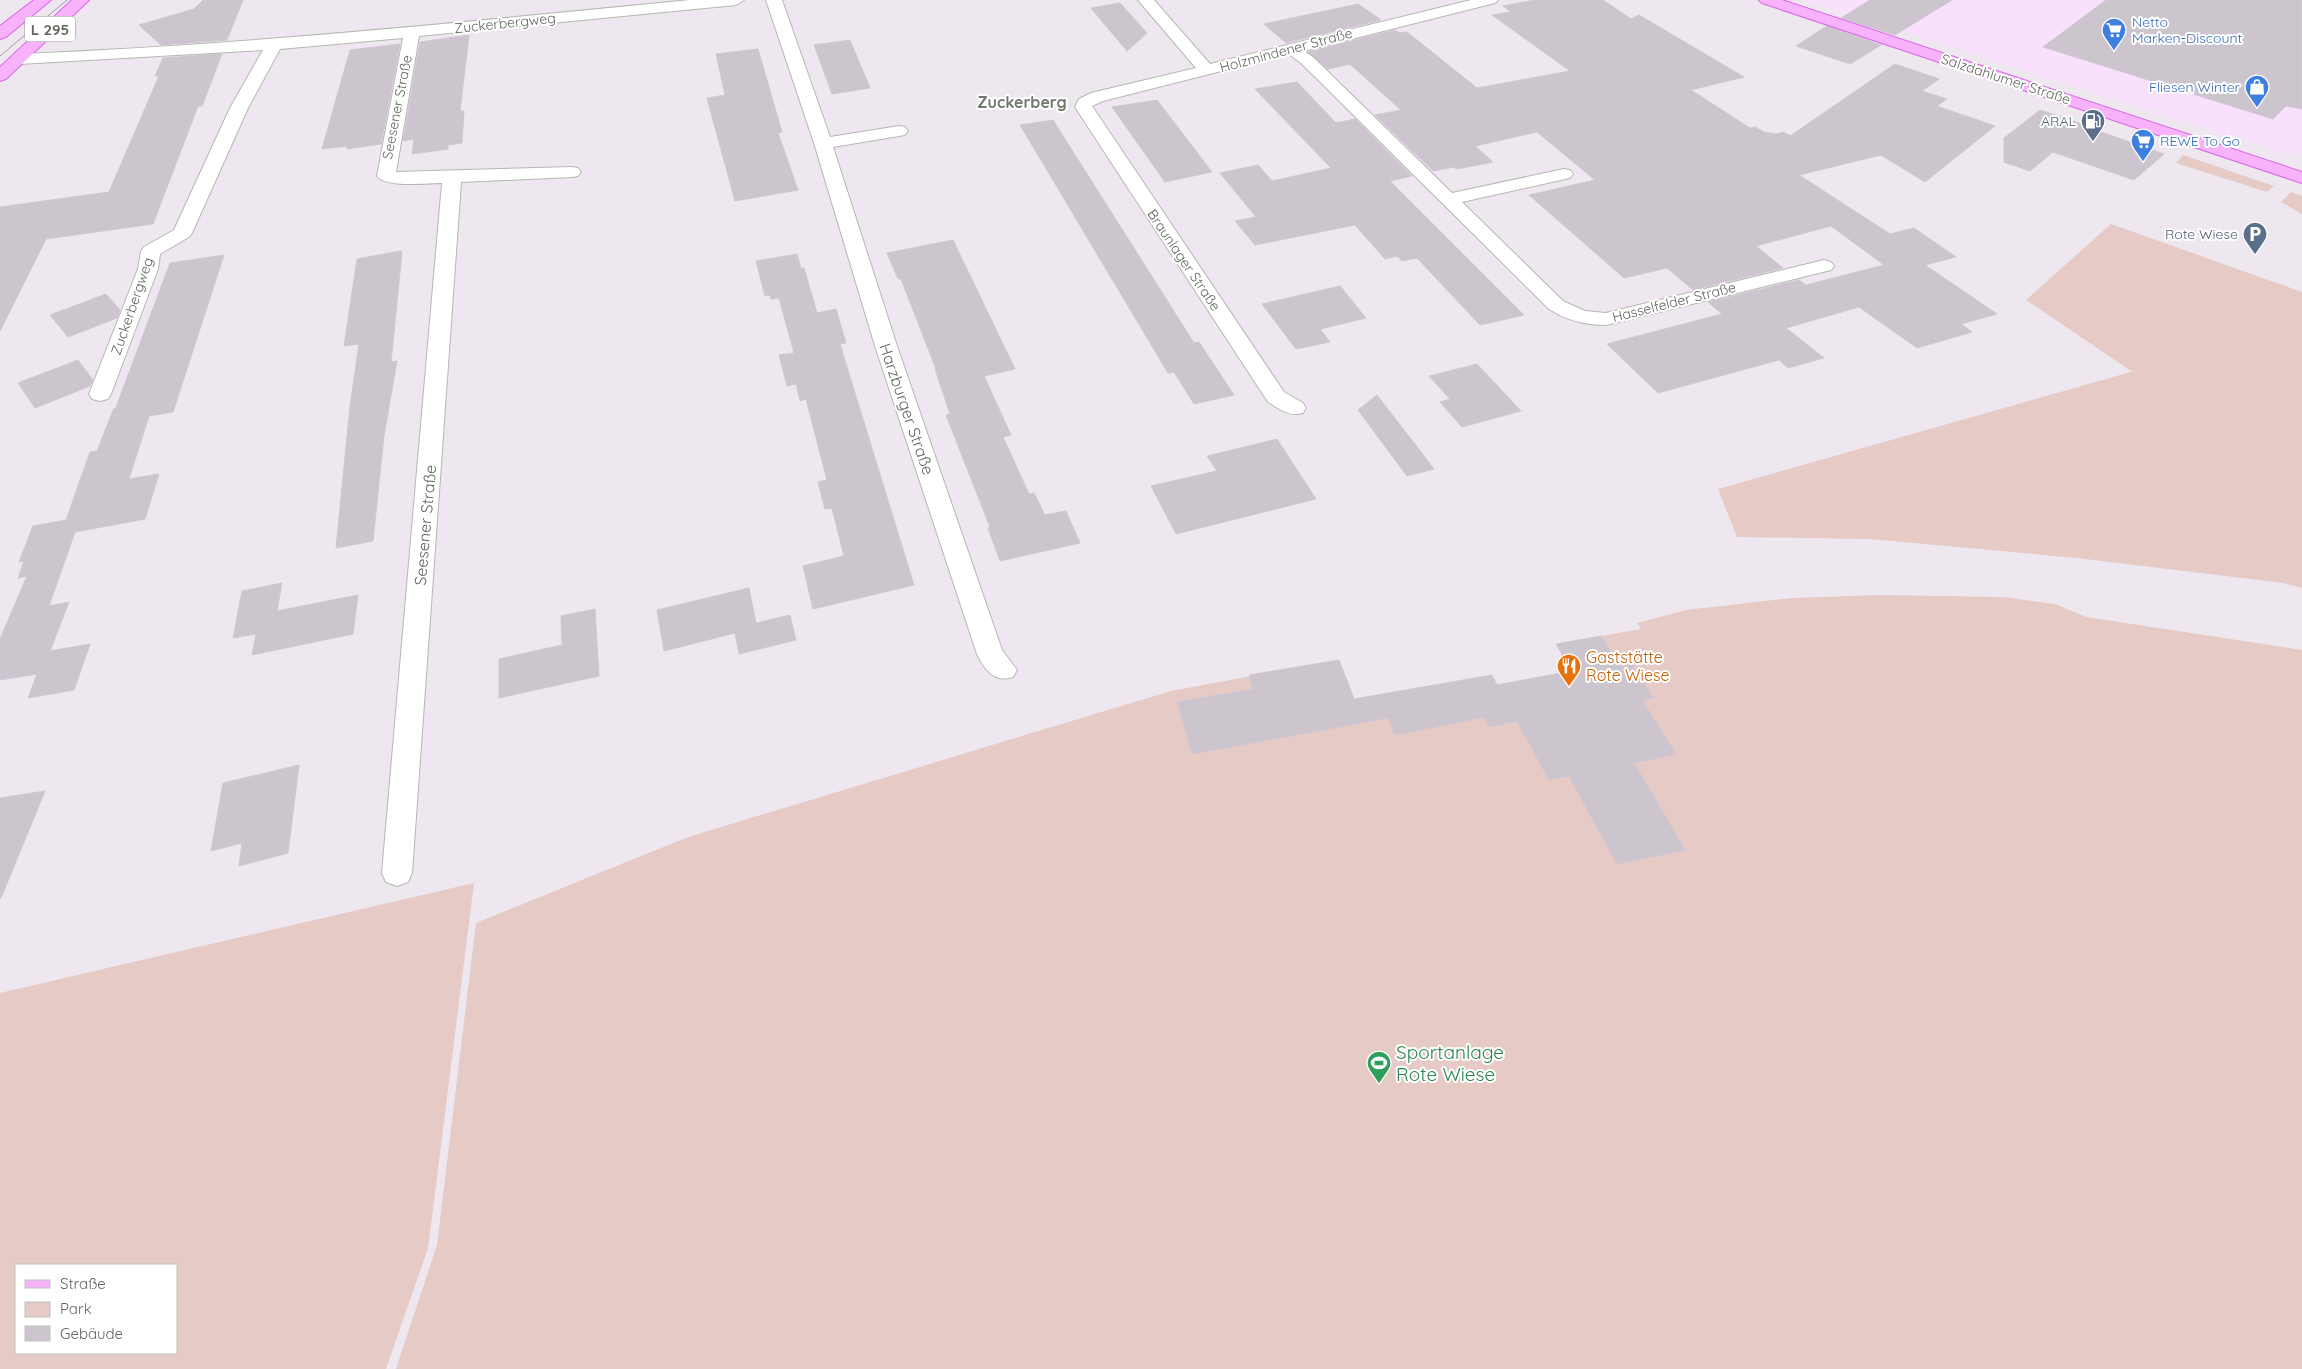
<svg xmlns="http://www.w3.org/2000/svg" width="2302" height="1369" font-family="Quicksand,sans-serif">
<style>
.commercial{fill:#f9e0fc}
.green{fill:#e5cac5;fill-rule:evenodd}
.building{fill:#ccc5cd;stroke:#d1c6d4}
.lines{fill:none;stroke-linecap:round;stroke-linejoin:round}
.minor-casing{stroke:#b3b8b2;stroke-width:2}
.major-casing{stroke:#d567e9;stroke-width:2}
.minor{fill:#fff;fill-rule:evenodd}
.major{fill:#f8b2fa;fill-rule:evenodd}
.tram{stroke:#9fa19e;stroke-width:1}
.labels{text-anchor:middle;dominant-baseline:central;stroke-width:4;stroke-linejoin:round;paint-order:stroke}
.far-shop-label{font-size:14px;fill:#366cbe;stroke:#fff;text-anchor:start}
.far-street-label{font-size:14px;fill:#61665e;stroke:#fff}
.far-service-label{font-size:14px;fill:#4e5e75;stroke:#fff;text-anchor:end}
.shield{fill:#fff;stroke:#90948e;stroke-width:1}
.shield-label{font-size:15px;font-weight:bold;fill:#61665e}
.far-quarter-label{font-size:16px;font-weight:bold;fill:#73786f;stroke:#fff}
.street-label{font-size:16px;fill:#61665e;stroke:#fff}
.food-label{font-size:16px;fill:#c56008;stroke:#fff;text-anchor:start}
.near-leisure-label{font-size:19px;fill:#27864d;stroke:#fff;text-anchor:start}
</style>
<rect width="100%" height="100%" fill="#efe7ef"/>
<polygon class="commercial" points="1803,0 2218,0 2302,25 2302,151 2296,157"/>
<g class="green">
<polygon points="2183,155 2274,186 2267,192 2176,163"/>
<polygon points="2291,192 2302,196 2302,214 2281,202"/>
<polygon points="2111,224 2302,292 2302,588 2283,583 2077,558 1869,539 1737,537 1718,489 2138,370 2131,371 2026,300"/>
<polygon points="1880,595 2003,597 2055,604 2086,617 2302,650 2302,1369 396,1369 437,1245 476,923 688,837 1171,691 1339,660 1355,700 1492,675 1497,685 1571,671 1556,644 1641,629 1637,623 1686,610 1792,598"/>
<path d="M474,883L428,1248L386,1369H0V993ZM16,1265H176V1353H16Z"/>
</g>
<g class="building">
<polygon points="203,0 243,0 227,40 161,45 139,25 194,9"/>
<polygon points="1535,0 1603,0 1631,19 1639,15 1744,77 1691,90 1750,128 1755,127 1764,132 1776,134 1784,132 1790,136 1895,64 1939,79 1922,91 1947,99 1937,106 1995,126 1925,182 1881,155 1799,175 1890,234 1914,228 1956,257 1925,265 1997,314 1961,324 1972,332 1917,348 1859,307 1786,328 1824,358 1788,368 1779,360 1658,393 1607,344 1722,314 1708,302 1799,280 1806,285 1884,265 1831,226 1756,246 1783,268 1693,290 1667,268 1624,278 1529,195 1595,180 1537,132 1475,146 1493,162 1457,169 1454,167 1433,171 1375,115 1401,110 1350,64 1328,69 1308,52 1395,30 1399,33 1407,32 1477,88 1570,71 1492,15 1511,12 1503,6"/>
<polygon points="1870,0 1952,0 1895,35 1841,18"/>
<polygon points="2106,0 2302,0 2302,109 2286,106 2273,119 2043,47"/>
<polygon points="1120,3 1147,33 1127,51 1091,8"/>
<polygon points="1358,4 1381,20 1286,43 1264,24"/>
<polygon points="1827,26 1881,45 1850,64 1796,46"/>
<polygon points="469,35 460,111 464,111 462,143 448,145 448,149 412,154 414,139 403,141 420,42"/>
<polygon points="850,40 870,88 832,94 814,45"/>
<polygon points="400,44 381,144 347,149 347,146 322,149 350,50"/>
<polygon points="758,49 782,132 778,133 798,190 735,201 707,98 725,95 716,54"/>
<polygon points="222,54 202,106 198,106 153,224 46,239 0,331 0,207 109,192 159,76 155,76 163,58"/>
<polygon points="1297,82 1336,123 1355,119 1412,176 1390,181 1524,315 1480,325 1417,258 1402,261 1397,256 1385,259 1355,225 1255,245 1235,221 1256,217 1220,173 1258,165 1272,181 1331,168 1255,89"/>
<polygon points="1157,100 1212,172 1165,182 1112,107"/>
<polygon points="2040,110 2097,129 2095,130 2164,154 2134,180 2053,152 2030,171 2004,162 2004,138"/>
<polygon points="1053,120 1194,343 1199,342 1234,395 1194,404 1174,372 1168,373 1020,125"/>
<polygon points="953,240 1015,369 984,376 1011,435 1003,437 1029,494 1034,493 1045,515 1066,511 1080,543 1000,561 988,528 990,527 946,415 950,414 935,369 936,369 901,279 898,279 887,253"/>
<polygon points="400,251 402,252 391,362 397,361 384,436 373,541 336,548 350,406 359,344 344,346 357,259"/>
<polygon points="797,254 801,268 804,268 817,313 836,309 846,343 840,344 914,585 813,609 803,566 844,556 832,508 825,509 818,482 827,480 806,399 800,401 796,384 787,386 779,355 794,353 779,298 771,299 770,295 765,296 756,261"/>
<polygon points="224,255 173,412 149,416 129,479 159,474 145,519 75,532 49,606 69,602 50,651 90,644 74,690 28,698 37,674 0,680 0,639 27,576 18,578 24,561 19,562 33,526 66,520 90,452 97,451 114,408 115,410 170,263"/>
<polygon points="1340,286 1366,318 1320,329 1330,342 1296,349 1262,304"/>
<polygon points="106,294 120,310 117,318 68,337 50,315"/>
<polygon points="78,360 93,380 90,386 35,408 18,383"/>
<polygon points="1477,364 1521,411 1462,427 1440,402 1450,399 1429,376"/>
<polygon points="1377,395 1434,469 1407,476 1358,410"/>
<polygon points="1277,439 1316,499 1176,534 1151,486 1217,471 1207,456"/>
<polygon points="282,583 277,611 358,595 353,634 252,655 256,634 233,638 242,591"/>
<polygon points="749,588 756,623 790,615 796,640 739,654 735,633 664,651 657,610"/>
<polygon points="595,609 599,676 499,698 499,659 562,645 561,616"/>
<polygon points="1601,636 1621,667 1632,665 1641,679 1653,698 1642,700 1676,754 1634,763 1685,850 1617,864 1569,776 1549,780 1517,721 1489,727 1484,717 1395,735 1388,718 1192,754 1177,702 1253,689 1249,675 1339,660 1354,699 1492,675 1497,685 1571,671 1556,644"/>
<polygon points="299,765 288,853 239,866 242,843 211,851 223,783"/>
<polygon points="45,791 1,898 0,898 0,798"/>
</g>
<g class="lines">
<defs>
<g id="minor">
<path d="M690,0H744L736,5L419,36L396,172L572,167L578,168L581,172L578,176L572,177L461,182L412,873L408,882L397,886L386,882L382,873L442,183C428,183 385,188 377,176L403,38L280,49L248,108L192,233L189,237L160,254L158,269L111,394L108,399L100,401L92,399L89,394L138,269L141,251L144,247L174,230L230,108L263,50L19,64L13,62L11,59L13,56L19,54C244,45 466,22 690,0Z"/>
<path d="M766,0H782L830,137L899,126L905,127L908,131L905,135L833,147L897,346L1002,650L1017,670L1013,677C994,683 985,670 977,654L875,346L814,143Z"/>
<path d="M1138,0H1154L1210,64L1471,0H1498L1495,3L1304,51L1314,58L1452,193L1564,169L1570,170L1573,174L1570,178L1462,202L1563,301L1585,311L1606,313L1824,260L1831,262L1834,266L1831,270L1606,325C1585,325 1566,320 1549,309L1302,64L1289,54L1103,101L1092,106L1284,392L1303,403L1306,408L1303,413C1289,417 1280,409 1268,402L1075,107L1079,99L1091,93L1196,68Z"/>
</g>
<g id="major">
<polygon points="34,0 51,0 6,37 0,39 0,26"/>
<polygon points="72,0 89,0 6,79 0,81 0,67"/>
<polygon points="1759,0 1782,0 2302,172 2302,183 1762,3"/>
</g>
</defs>
<use href="#minor" class="minor-casing"/>
<use href="#major" class="major-casing"/>
<use href="#minor" class="minor"/>
<use href="#major" class="major"/>
<polyline class="tram" points="0,56 67,0"/>
</g>
<defs>
<symbol id="supermarket-pin" viewBox="-11 -11 22 30"><path d="M0 17L-7.5 6A9.5 9.5 0 1 1 7.5 6Z" fill="#3f7fe0" stroke="#fff"/><path d="M-6-5.5h2.5l.6 2H6L4.5 2H-2.5L-4.4-4H-6ZM-1.5 3.2a1.3 1.3 0 1 0 .1 0ZM3 3.2a1.3 1.3 0 1 0 .1 0Z" fill="#fff"/></symbol>
<symbol id="shop-pin" viewBox="-11 -11 22 30"><path d="M0 17L-7.5 6A9.5 9.5 0 1 1 7.5 6Z" fill="#3f7fe0" stroke="#fff"/><path d="M-5-2.5h2.3a2.7 3.5 0 0 1 5.4 0H5L5.5 6h-11ZM-1.5-2.5h3a1.5 2.3 0 0 0-3 0Z" fill="#fff"/></symbol>
<symbol id="fuel-pin" viewBox="-11 -11 22 30"><path d="M0 17L-7.5 6A9.5 9.5 0 1 1 7.5 6Z" fill="#5c6f8a" stroke="#fff"/><path d="M-5.5-6h7V0h2V4h1.3V-2.5L3-4.5l.8-.8L6-3V5H2.5V1h-1V6h-7ZM-4.2-4.7v3.2H.2V-4.7Z" fill="#fff"/></symbol>
<symbol id="parking-pin" viewBox="-11 -11 22 30"><path d="M0 17L-7.5 6A9.5 9.5 0 1 1 7.5 6Z" fill="#5c6f8a" stroke="#fff"/><path d="M-3.5-5.5H1a3.5 3.5 0 0 1 0 7H-1V5.5H-3.5ZM-1-3.4V-.6H.8a1.4 1.4 0 0 0 0-2.8Z" fill="#fff"/></symbol>
<symbol id="restaurant-pin" viewBox="-11 -11 22 30"><path d="M0 17L-7.5 6A9.5 9.5 0 1 1 7.5 6Z" fill="#e8710a" stroke="#fff"/><path d="M-5-6h1v4h1v-4h1v4h1v-4h1v5L-1.5 .5V6h-2V.5L-5-1ZM5-6V6H3V1.5H1.5Q1.5-4 5-6Z" fill="#fff"/></symbol>
<symbol id="stadium-pin" viewBox="-11 -11 22 30"><path d="M0 17L-7.5 6A9.5 9.5 0 1 1 7.5 6Z" fill="#2e9e5b" stroke="#fff"/><path d="M0-5a6.5 5 0 1 0 0 10a6.5 5 0 1 0 0-10ZM-3.5-1.8h7v3.6h-7Z" fill="#fff"/></symbol>
</defs>
<g fill-rule="evenodd">
<use href="#supermarket-pin" x="2100" y="16" width="28" height="38"/>
<use href="#shop-pin" x="2243" y="73" width="28" height="38"/>
<use href="#fuel-pin" x="2079" y="107" width="28" height="38"/>
<use href="#supermarket-pin" x="2129" y="127" width="28" height="38"/>
<use href="#parking-pin" x="2241" y="220" width="28" height="38"/>
<use href="#restaurant-pin" x="1555" y="652" width="28" height="38"/>
<use href="#stadium-pin" x="1365" y="1049" width="28" height="38"/>
</g>
<g class="labels">
<g class="far-shop-label">
<text x="2132" y="22">Netto<tspan x="2132" dy="16">Marken-Discount</tspan></text>
<text x="2240" y="87" text-anchor="end">Fliesen Winter</text>
<text x="2160" y="141">REWE To Go</text>
</g>
<g class="far-street-label">
<text transform="translate(505 23) rotate(-6)">Zuckerbergweg</text>
<text transform="translate(1286 50) rotate(-15)">Holzmindener Straße</text>
<text transform="translate(2006 79) rotate(18)">Salzdahlumer Straße</text>
<text transform="translate(397 107) rotate(-79)">Seesener Straße</text>
<text transform="translate(1184 260) rotate(56)">Braunlager Straße</text>
<text transform="translate(1674 302) rotate(-14)">Hasselfelder Straße</text>
<text transform="translate(132 306) rotate(-71)">Zuckerbergweg</text>
</g>
<g class="far-service-label">
<text x="2076" y="121">ARAL</text>
<text x="2238" y="234">Rote Wiese</text>
</g>
<rect class="shield" x="25" y="16.5" width="50" height="25" rx="4"/>
<g class="shield-label">
<text x="50" y="29">L 295</text>
</g>
<g class="far-quarter-label">
<text x="1022" y="102">Zuckerberg</text>
</g>
<g class="street-label">
<text transform="translate(907 409) rotate(71)">Harzburger Straße</text>
<text transform="translate(425 525) rotate(-85)">Seesener Straße</text>
</g>
<g class="food-label">
<text x="1586" y="657">Gaststätte<tspan x="1586" dy="18">Rote Wiese</tspan></text>
</g>
<g class="near-leisure-label">
<text x="1396" y="1052">Sportanlage<tspan x="1396" dy="22">Rote Wiese</tspan></text>
</g>
</g>
<rect x="15" y="1264" width="162" height="90" fill="#ffffff" stroke="#c0c2bf"/>
<rect x="25" y="1280" width="25" height="8" fill="#f8b2fa" stroke="#c0c2bf"/>
<text x="60" y="1289" font-size="15" fill="#61665e">Straße</text>
<rect x="25" y="1302" width="25" height="15" fill="#e5cac5" stroke="#c0c2bf"/>
<text x="60" y="1314" font-size="15" fill="#61665e">Park</text>
<rect x="25" y="1326" width="25" height="15" fill="#ccc5cd" stroke="#c0c2bf"/>
<text x="60" y="1339" font-size="15" fill="#61665e">Gebäude</text>
</svg>
